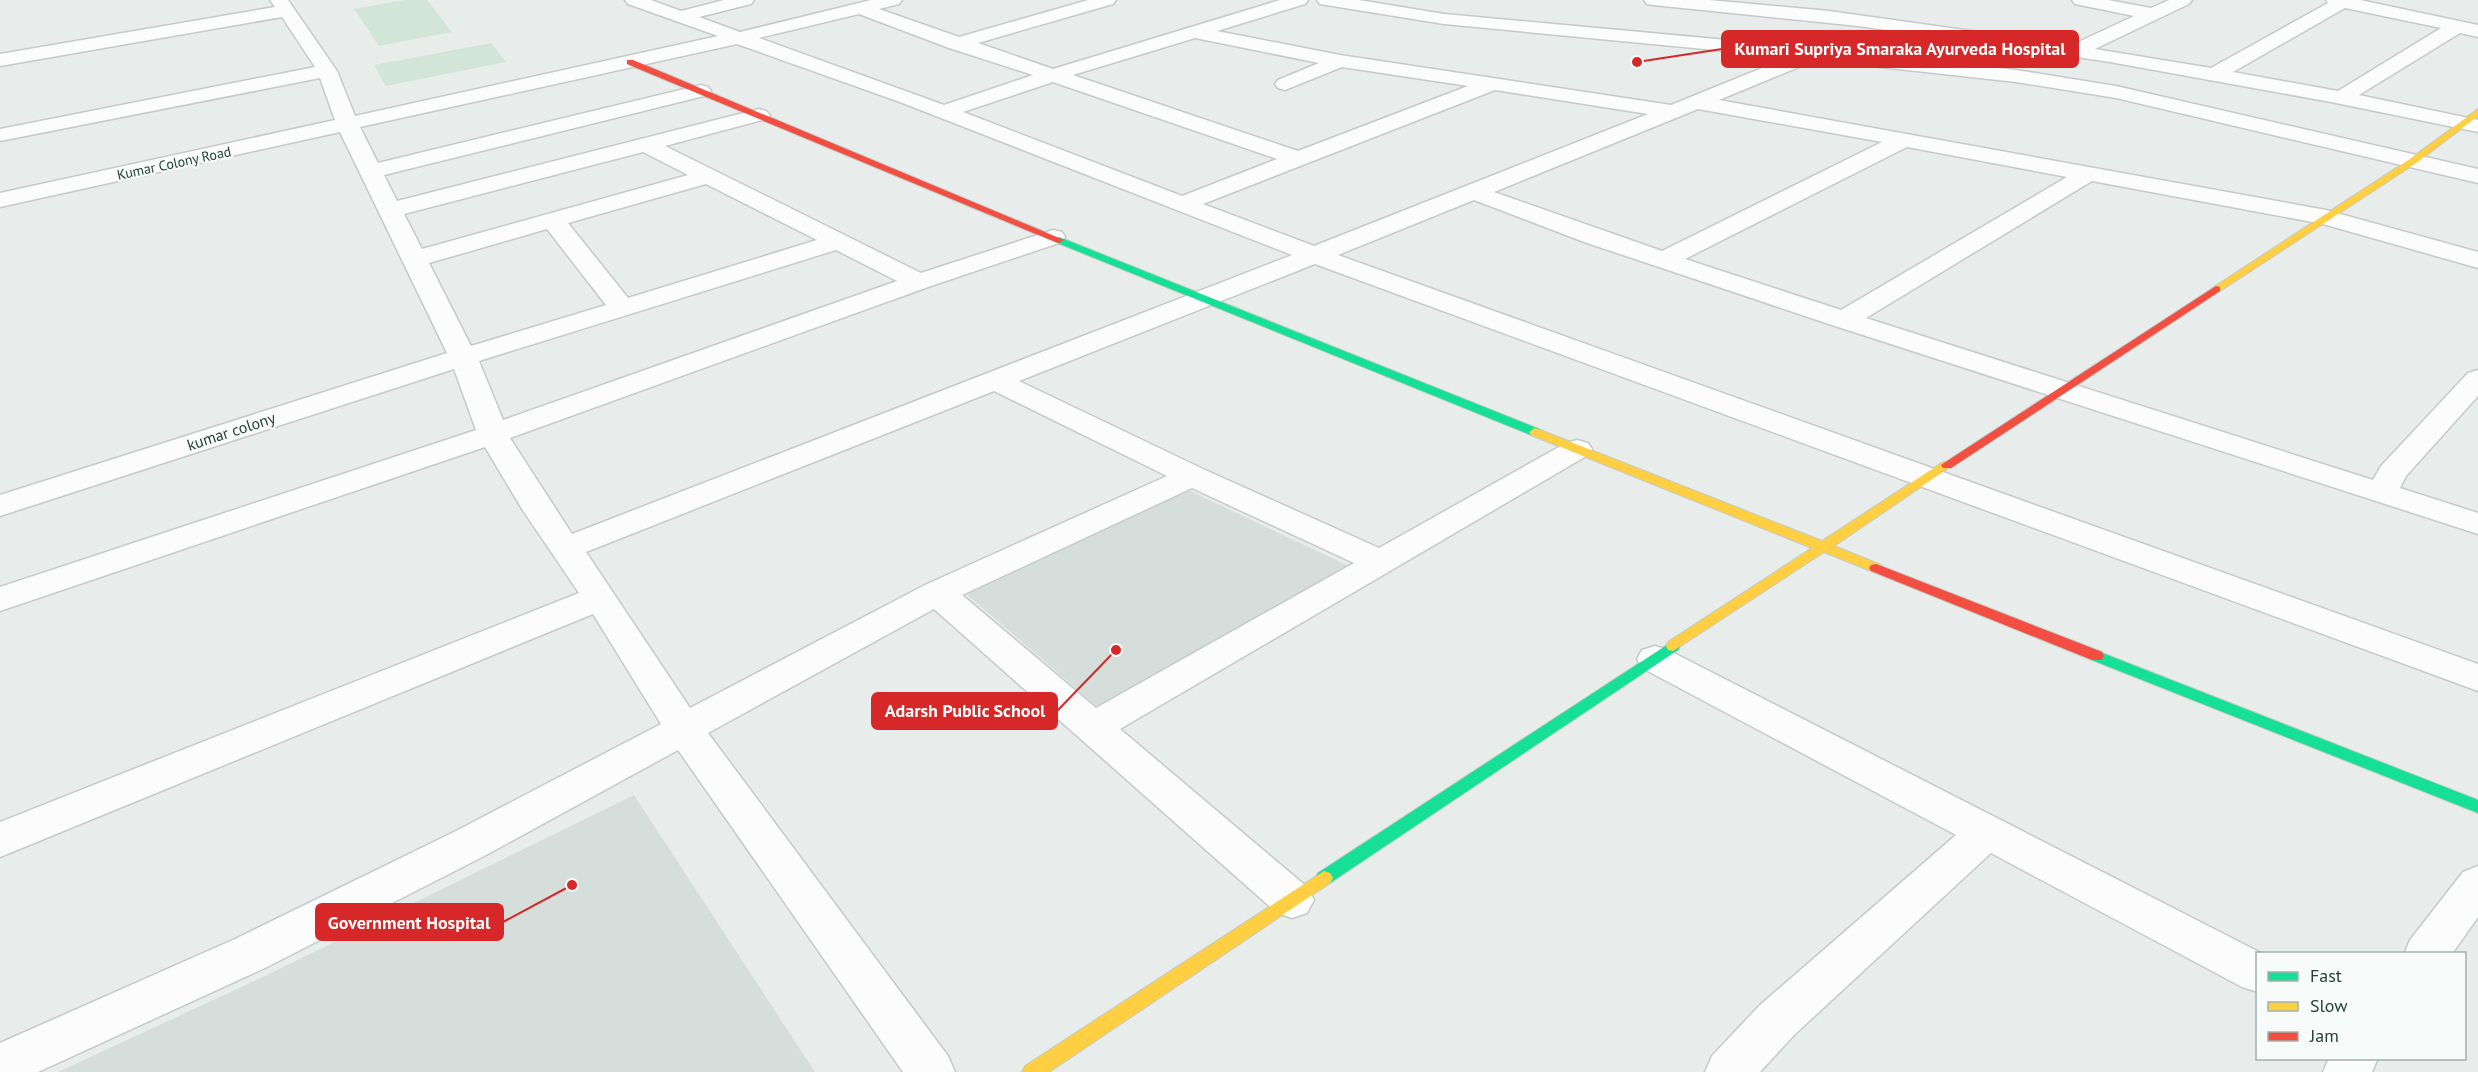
<svg xmlns="http://www.w3.org/2000/svg" width="2478" height="1072" font-family="'PT Sans',sans-serif">
<style>
.built{fill:#d6dedb}
.green{fill:#d1e6d8}
.lines{fill:none;stroke-linecap:round;stroke-linejoin:round}
.street-casing{stroke:#c5cac8;stroke-width:3}
.fast-casing{stroke:#c3cbc8;stroke-width:2}
.slow-casing{stroke:#c3cbc8;stroke-width:2}
.jam-casing{stroke:#c3cbc8;stroke-width:2}
.street{fill:#fcfcfc;fill-rule:evenodd}
.fast{fill:#16e098;fill-rule:evenodd}
.slow{fill:#ffcf43;fill-rule:evenodd}
.jam{fill:#f24e42;fill-rule:evenodd}
.labels{text-anchor:middle;dominant-baseline:central;stroke-width:4.5;stroke-linejoin:round;paint-order:stroke}
.far-street-label{font-size:14px;fill:#24423a;stroke:#f7fbf9}
.street-label{font-size:16px;fill:#24423a;stroke:#f7fbf9}
.leader{fill:none;stroke:#d62828;stroke-width:2}
.callout-dot{fill:#d62828;stroke:#f7fbf9;stroke-width:2}
.callout{fill:#d62828;stroke:#d62828;stroke-width:2}
.callout-label{font-size:18px;text-anchor:middle;font-weight:bold;fill:#fff}
</style>
<rect width="100%" height="100%" fill="#e8edeb"/>
<g class="built">
<polygon points="1186,489 1349,566 1099,708 965,593"/>
<polygon points="634,795 815,1072 58,1072 265,976"/>
</g>
<g class="green">
<polygon points="405,0 427,0 452,32 379,46 354,9"/>
<polygon points="491,43 506,62 386,86 374,65"/>
</g>
<g class="lines">
<defs>
<g id="street">
<path d="M270,0H288L337,71L355,116L718,36L628,4L625,0H651L681,11L724,0H754L751,4L699,17L740,32L871,0H902L899,4L879,9L959,37L1088,0H1116L1113,4L978,43L1053,69L1280,0H1308L1305,4L1217,31L1340,55L1671,105L1789,57L1444,24L1326,5L1320,4L1317,0H1359L1444,14L1814,48L2016,70L2116,86L2478,169V183L2116,98L2016,82L1816,60L1719,100L2326,210L2478,252V268L2323,224L2092,181L1866,318L2373,480L2381,466L2468,373L2478,370V396L2406,476L2400,488L2478,513V534L1835,326L1584,242L1474,200L1338,255L2478,664V691L1315,264L1019,381L1203,469L1379,548L1566,443L1577,440L1588,443L1592,449L1588,455L1120,729L1307,887L1314,900L1307,913L1292,918L1277,913L934,609L708,733L948,1056L955,1072H903L678,750L486,855L267,967L38,1072H0V1043L235,939L456,831L661,724L593,614L0,857V822L579,593L522,509L485,447L0,611V587L476,430L454,369L0,516V495L447,353L340,132L0,207V193L335,120L320,78L0,141V129L315,67L282,17L0,66V54L275,7ZM859,14L949,48L1033,75L944,105L759,38ZM1195,38L1319,63L1278,80L1275,84L1278,88L1285,90L1342,67L1468,86L1298,151L1073,75ZM737,44L900,102L1292,255L572,534L510,438L928,287L1062,242L1065,237L1062,232L1053,230L921,273L665,146L766,119L770,115L766,111L759,109L397,201L384,175L708,95L711,91L708,87L701,85L378,163L360,127ZM1053,82L1277,159L1182,196L963,112ZM1495,90L1648,114L1314,246L1203,204ZM1698,109L1882,142L1662,251L1494,192ZM1907,147L2067,177L1841,310L1685,259ZM643,152L688,175L422,249L404,214ZM706,184L817,240L628,298L568,223ZM547,229L606,305L471,346L429,263ZM836,250L897,281L503,420L479,361ZM994,391L1167,476L925,585L690,708L586,552ZM1192,488L1354,563L1096,708L962,595Z"/>
<path d="M1644,0H1709L1829,11L2072,45L2134,16L2075,4L2072,0H2108L2151,8L2169,0H2192L2189,4L2095,49L2211,68L2328,3L2326,0H2360L2478,25V37L2460,33L2359,95L2478,120V132L2331,102L2110,62L2076,57L2070,59L2062,55L2035,51L1858,26L1653,5L1647,4ZM2345,8L2441,28L2338,91L2233,72Z"/>
<polygon points="1655,646 1668,650 2263,954 2258,954 2258,992 2242,987 1991,853 1794,1035 1760,1072 1705,1072 1712,1056 1760,1005 1956,835 1642,668 1637,659 1642,650"/>
<polygon points="2478,866 2478,917 2452,954 2404,954 2410,940 2463,872"/>
<polygon points="2329,1058 2378,1058 2372,1072 2323,1072"/>
</g>
<g id="fast">
<polygon points="1059,237 1539,429 1541,432 1539,435 1531,435 1055,242 1054,240"/>
<polygon points="1673,641 1678,642 1680,646 1678,650 1330,883 1324,885 1318,883 1315,878 1318,873"/>
<polygon points="2097,651 2478,800 2478,813 2092,660 2090,656 2092,652"/>
</g>
<g id="slow">
<polygon points="2478,109 2478,116 2416,163 2220,291 2216,292 2211,289 2410,159"/>
<polygon points="1535,428 1822,541 1943,462 1951,462 1953,465 1834,546 1881,565 1883,568 1881,571 1871,571 1824,552 1673,651 1668,650 1666,646 1668,642 1812,548 1531,435 1529,432"/>
<polygon points="1324,871 1330,873 1333,878 1330,883 1049,1072 1022,1072 1025,1066"/>
</g>
<g id="jam">
<polygon points="627,60 633,60 1064,240 1059,243 1055,242 627,64"/>
<polygon points="2216,286 2220,287 2220,291 1951,468 1943,468 1941,465"/>
<polygon points="1876,564 2102,652 2104,656 2102,660 2092,660 1871,571 1869,568 1871,565"/>
</g>
</defs>
<use href="#street" class="street-casing"/>
<use href="#fast" class="fast-casing"/>
<use href="#slow" class="slow-casing"/>
<use href="#jam" class="jam-casing"/>
<use href="#street" class="street"/>
<use href="#fast" class="fast"/>
<use href="#slow" class="slow"/>
<use href="#jam" class="jam"/>
</g>
<g class="labels">
<g class="far-street-label">
<text transform="translate(174 163) rotate(-12)">Kumar Colony Road</text>
</g>
<g class="street-label">
<text transform="translate(231 431) rotate(-18)">kumar colony</text>
</g>
</g>
<path class="leader" d="M1637 62L1722 49M1116 650L1057 711M572 885L503 922"/>
<g class="callout-dot">
<circle cx="1637" cy="62" r="6"/>
<circle cx="1116" cy="650" r="6"/>
<circle cx="572" cy="885" r="6"/>
</g>
<g class="callout">
<rect x="1722" y="31" width="356" height="36" rx="6"/>
<rect x="872" y="693" width="185" height="36" rx="6"/>
<rect x="316" y="904" width="187" height="36" rx="6"/>
</g>
<g class="callout-label">
<text x="1900" y="55">Kumari Supriya Smaraka Ayurveda Hospital</text>
<text x="965" y="717">Adarsh Public School</text>
<text x="409" y="929">Government Hospital</text>
</g>
<rect x="2256" y="952" width="210" height="108" fill="#f7fbf9" stroke="#a3b1ad" stroke-width="1.5"/>
<rect x="2268" y="972" width="30" height="9" fill="#16e098" stroke="#a3b1ad" stroke-width="1.5"/>
<text x="2310" y="982" font-size="18" fill="#24423a">Fast</text>
<rect x="2268" y="1002" width="30" height="9" fill="#ffcf43" stroke="#a3b1ad" stroke-width="1.5"/>
<text x="2310" y="1012" font-size="18" fill="#24423a">Slow</text>
<rect x="2268" y="1032" width="30" height="9" fill="#f24e42" stroke="#a3b1ad" stroke-width="1.5"/>
<text x="2310" y="1042" font-size="18" fill="#24423a">Jam</text>
</svg>
